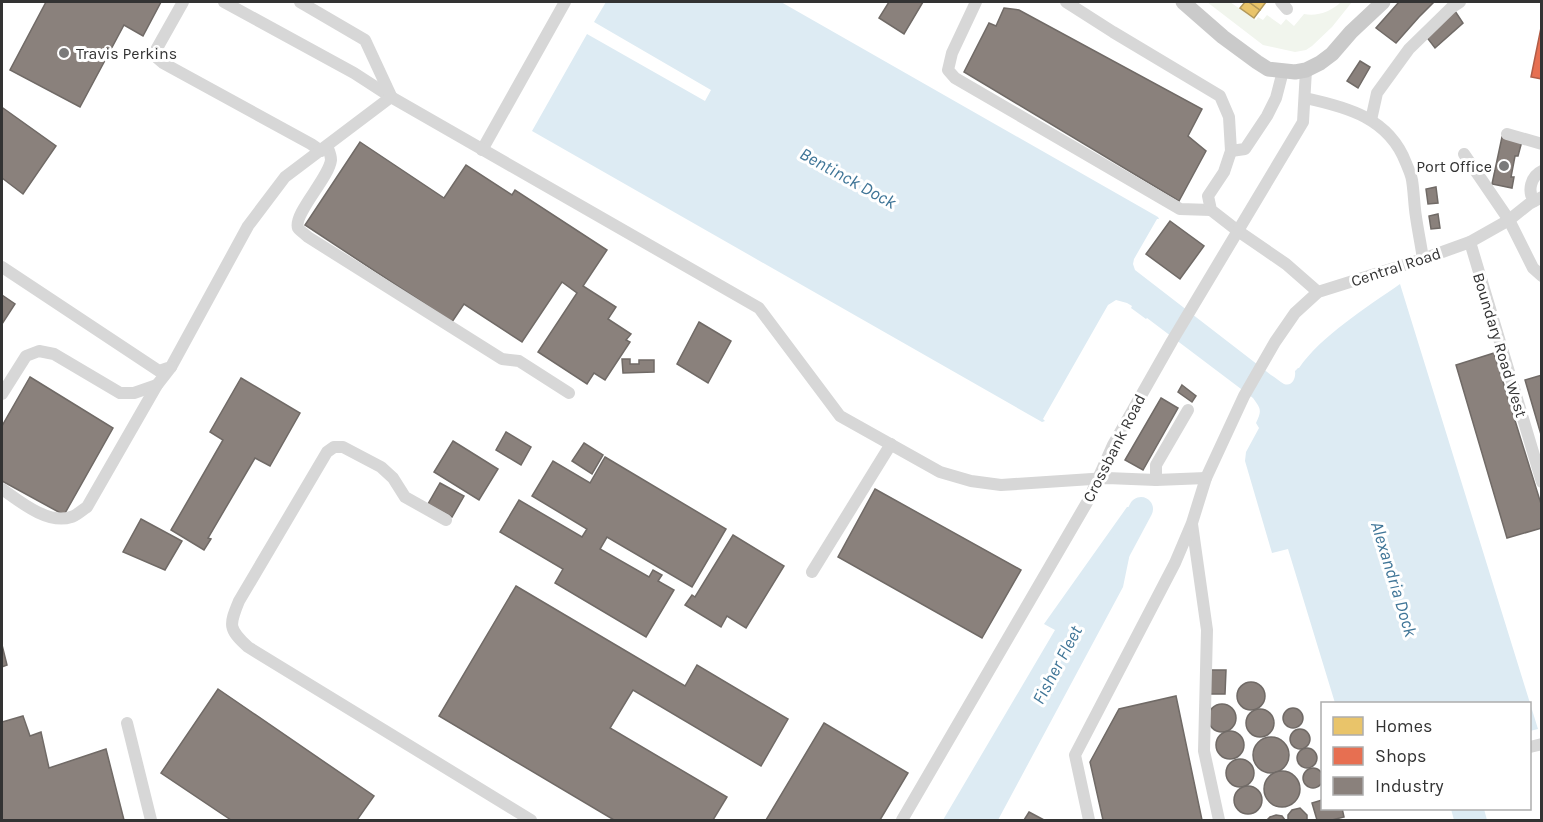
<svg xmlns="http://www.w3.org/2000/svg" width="1543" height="822" font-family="Karla,sans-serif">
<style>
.green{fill:#f1f5ed}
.water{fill:#ddebf3}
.homes{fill:#e9c46a;stroke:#b2985a;stroke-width:1.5}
.shops{fill:#e76f51;stroke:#b15d48;stroke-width:1.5}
.industry{fill:#8a817c;stroke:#706a66;stroke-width:1.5}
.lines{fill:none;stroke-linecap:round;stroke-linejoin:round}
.river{stroke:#ddebf3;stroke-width:24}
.minor{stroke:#d7d7d7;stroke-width:12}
.major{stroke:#cacaca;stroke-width:15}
.poi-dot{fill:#7a7a7a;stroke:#fff;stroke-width:2}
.labels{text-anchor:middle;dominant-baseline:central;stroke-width:6;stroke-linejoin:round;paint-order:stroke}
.poi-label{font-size:16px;fill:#333;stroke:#fff;text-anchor:start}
.street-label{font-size:16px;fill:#333;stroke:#fff}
.water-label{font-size:18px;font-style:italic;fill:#3f7597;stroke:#fff}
</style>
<rect width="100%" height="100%" fill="#fff"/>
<path class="green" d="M1207,2H1230L1256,20L1258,17L1263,20L1267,15L1281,25L1286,19L1294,26L1304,14C1317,17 1332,11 1341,2H1352L1332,27L1312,46L1306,50L1295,52L1263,45Z"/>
<g class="water">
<path d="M606,2H781L1158,217L1159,219H1157L1134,259L1133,264L1135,270L1271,375C1275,377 1280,382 1284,384C1293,387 1296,377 1295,371L1298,368H1299C1321,336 1367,307 1400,284L1538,729L1530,731V704L1335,703L1288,549L1272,553L1245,461L1246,452L1259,428L1256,423C1262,410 1261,409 1253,398L1147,318L1146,319L1131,308L1132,306L1127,303L1116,300L1108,305L1043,419L1045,421L1042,422L532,131L587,34L705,101L711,90L594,22Z"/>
<polygon points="1127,507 1136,507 1129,558 1123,587 998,820 943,820 1055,630 1044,624"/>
<polygon points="1451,809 1484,809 1487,820 1454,820"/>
</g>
<g class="homes">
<polygon points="1245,2 1249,2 1260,10 1254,18 1240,8"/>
<polygon points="1249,2 1266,2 1260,10"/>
</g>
<polygon class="shops" points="1542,23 1542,79 1531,77"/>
<g class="industry">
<polygon points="46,2 161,2 143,36 124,25 80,107 10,70"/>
<polygon points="889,2 923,2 904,34 879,18"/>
<polygon points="1399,2 1434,2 1419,17 1396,43 1376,28"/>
<polygon points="1004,8 1019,10 1202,109 1188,136 1206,151 1179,201 964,72 989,23 996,26"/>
<polygon points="1455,11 1463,23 1435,48 1425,35"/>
<polygon points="1360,61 1370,67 1358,88 1347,81"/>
<polygon points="3,108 56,146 23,194 2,178 2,110"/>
<polygon points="1502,137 1522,141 1518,156 1515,156 1511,177 1514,177 1512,188 1492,184"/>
<polygon points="360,142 444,198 466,165 512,195 515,190 607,250 583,286 616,307 608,319 631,334 626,340 630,342 605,380 594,373 587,384 538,352 577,293 562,282 522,342 464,304 452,322 305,225"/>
<polygon points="1436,187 1438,203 1428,204 1426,189"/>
<polygon points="1438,214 1440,228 1431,229 1429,216"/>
<polygon points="1170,221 1204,246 1180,279 1146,254"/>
<polygon points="2,295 15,304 2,324"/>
<polygon points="699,322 731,341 708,383 677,364"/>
<polygon points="1494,353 1542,507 1542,528 1507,538 1456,365"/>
<polygon points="622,359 630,359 630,364 639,364 639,360 654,360 654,372 623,373"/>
<polygon points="1542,375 1542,438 1525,380"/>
<polygon points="30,377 113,428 64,515 2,481 2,426"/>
<polygon points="241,378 300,413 270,466 255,458 208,538 211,539 204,550 171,530 223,440 210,432"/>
<polygon points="1182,385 1196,396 1192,402 1178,392"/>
<polygon points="1161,398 1178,408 1143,470 1125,460"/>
<polygon points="506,432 531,447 521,465 496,450"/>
<polygon points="453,441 498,469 479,500 434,472"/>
<polygon points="584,443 603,455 592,474 572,461"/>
<polygon points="605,457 726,529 692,587 607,537 600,549 649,577 653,570 662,575 658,581 674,590 646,637 555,583 563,569 500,532 519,500 582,537 587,529 532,496 553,461 590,483"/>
<polygon points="440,483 464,496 452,517 428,504"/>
<polygon points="875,489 1021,570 982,638 838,557"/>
<polygon points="141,519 182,541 165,570 123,552"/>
<polygon points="733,535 784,566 746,628 727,616 721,627 685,605 692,595 695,597"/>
<polygon points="516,586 685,686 697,665 788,719 761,766 633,690 610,728 727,797 713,820 614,820 439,716"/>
<polygon points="2,645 7,665 2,667"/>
<polygon points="1211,670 1226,670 1225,694 1210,694"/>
<circle cx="1251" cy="696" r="14"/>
<polygon points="218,689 374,796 357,820 231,820 161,773"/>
<polygon points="1176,696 1202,820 1103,820 1090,762 1119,709"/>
<circle cx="1222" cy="718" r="14"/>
<circle cx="1293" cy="718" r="10"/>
<circle cx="1260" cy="723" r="14"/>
<polygon points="23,716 30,736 41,732 49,768 106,749 124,820 2,820 2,722"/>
<polygon points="824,723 908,773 880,820 766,820"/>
<circle cx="1300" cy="739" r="10"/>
<circle cx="1230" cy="745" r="14"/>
<circle cx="1271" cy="755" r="18"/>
<circle cx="1307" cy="758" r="10"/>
<circle cx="1240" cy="773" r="14"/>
<circle cx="1313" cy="778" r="10"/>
<circle cx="1282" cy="789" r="18"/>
<circle cx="1248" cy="800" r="14"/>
<polygon points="1322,800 1322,808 1342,808 1344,817 1332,820 1317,820 1312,803"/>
<polygon points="1300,808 1307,815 1307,820 1288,820 1288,815 1292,810"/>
<polygon points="1029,812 1044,820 1024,820"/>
<polygon points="1276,815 1282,816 1285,820 1267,820 1270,817"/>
</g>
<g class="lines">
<polyline class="river" points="1118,552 1141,509"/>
<g class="minor">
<polyline points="183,2 156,50 156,57 163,63 311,144 321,151"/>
<polyline points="224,2 354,73 391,97"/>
<polyline points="300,2 365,40 391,96"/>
<polyline points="976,2 952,53 948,70 955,78 1180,209 1211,210"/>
<polyline points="1066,2 1113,32 1220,96 1229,117 1231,151 1224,172 1208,196 1211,210 1238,231 1286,264 1318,292"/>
<polyline points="1281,2 1287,9"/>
<path d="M1305,98C1347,107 1389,118 1406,163C1408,168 1411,174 1412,180C1414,192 1414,205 1416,217C1418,231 1421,245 1423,259"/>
<polyline points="1371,120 1377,93 1409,49 1451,8 1460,2"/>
<polyline points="1507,134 1542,144"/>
<path d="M327,146C329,151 331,155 331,160C329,178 293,214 298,228C300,231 305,234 308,237L502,359L519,361L569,393"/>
<polyline points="482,150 565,2"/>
<polyline points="1231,151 1245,149 1267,116 1276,98 1283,71"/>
<polyline points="1464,154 1509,220 1533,268 1542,276"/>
<path d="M1534,201C1527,191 1531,176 1542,171"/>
<polyline points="1470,242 1542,482"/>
<polyline points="2,267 159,371 171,367 248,226 285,177 391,97 759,308 840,416 940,472 971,481 1001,485 1107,478 1156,480 1206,478"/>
<polyline points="2,394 26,356 39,351 54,354 120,393 134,393 157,385"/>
<polyline points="1156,480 1156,465 1188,410"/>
<path d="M2,489C19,501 48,525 71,517C76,516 82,510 87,507L157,385L171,367"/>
<path d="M446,520L405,497L393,478L381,467L343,447H334L327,452L239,601C229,625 228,629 248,647L531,820"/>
<polyline points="1192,524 1207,630 1204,751 1219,820"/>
<polyline points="812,572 891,444"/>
<polyline points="127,723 151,820"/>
<polyline points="1530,747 1542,744"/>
<polyline points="902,820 1089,499 1113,445 1172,341 1303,122 1306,70"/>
<polyline points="1089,820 1075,755 1175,563 1192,523 1206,478 1244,396 1275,342 1295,313 1318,292 1423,259 1470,242 1509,220 1529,204 1542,197"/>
</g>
<polyline class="major" points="1183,2 1223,37 1257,62 1268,69 1295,72 1306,70 1320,63 1332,54 1351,32 1383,2"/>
</g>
<g class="poi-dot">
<circle cx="64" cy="53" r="6"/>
<circle cx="1504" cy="166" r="6"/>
</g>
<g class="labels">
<g class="poi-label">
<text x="76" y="53">Travis Perkins</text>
<text x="1492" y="166" text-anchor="end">Port Office</text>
</g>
<g class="street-label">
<text transform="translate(1396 267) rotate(-18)">Central Road</text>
<text transform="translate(1500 345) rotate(73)">Boundary Road West</text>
<text transform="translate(1114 448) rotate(-63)">Crossbank Road</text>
</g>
<g class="water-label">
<text transform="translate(848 178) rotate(29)">Bentinck Dock</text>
<text transform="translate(1394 579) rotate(73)">Alexandria Dock</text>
<text transform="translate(1057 665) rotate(-62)">Fisher Fleet</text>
</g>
</g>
<rect width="1543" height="822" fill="none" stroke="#333333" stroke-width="6"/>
<rect x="1321" y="702" width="210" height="108" fill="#ffffff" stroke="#adadad" stroke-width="1.5"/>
<rect x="1333" y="717" width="30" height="18" fill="#e9c46a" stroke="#adadad" stroke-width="1.5"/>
<text x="1375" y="732" font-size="18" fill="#333333">Homes</text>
<rect x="1333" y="747" width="30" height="18" fill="#e76f51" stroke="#adadad" stroke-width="1.5"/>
<text x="1375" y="762" font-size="18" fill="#333333">Shops</text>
<rect x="1333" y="777" width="30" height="18" fill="#8a817c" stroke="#adadad" stroke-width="1.5"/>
<text x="1375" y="792" font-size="18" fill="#333333">Industry</text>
</svg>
